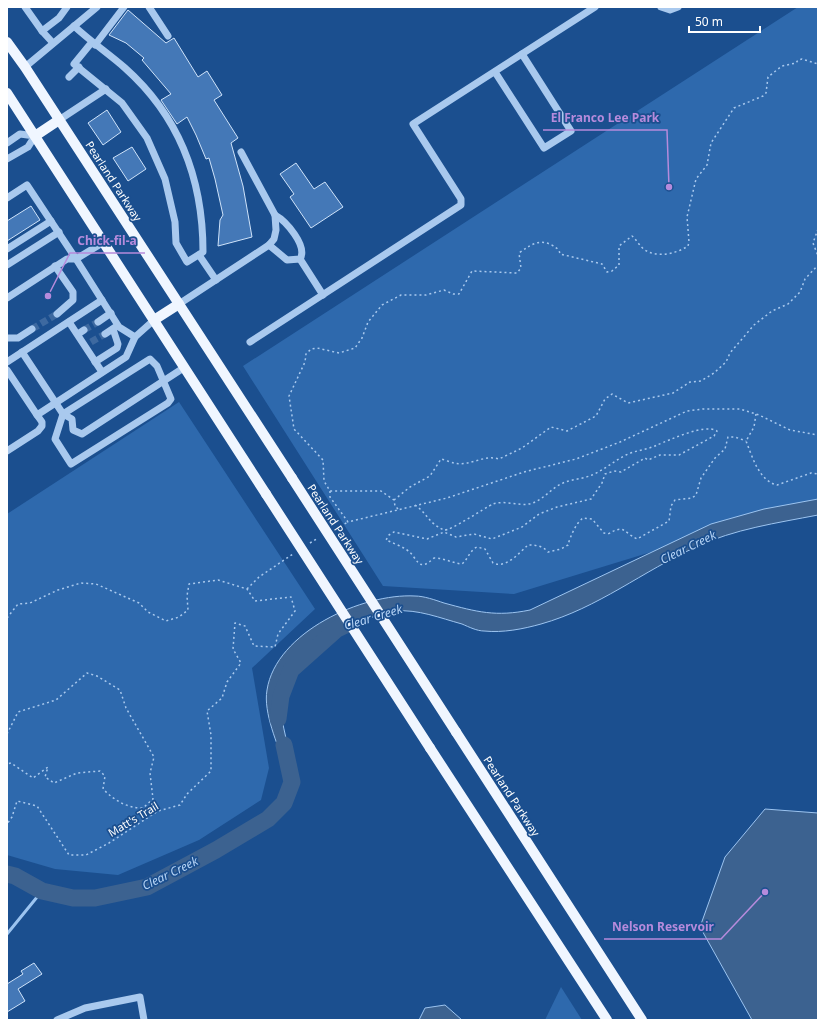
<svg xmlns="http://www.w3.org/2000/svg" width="825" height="1027" font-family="'Noto Sans',sans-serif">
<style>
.green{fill:#2e69ad}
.water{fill:#3c6290;stroke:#9cc4f0}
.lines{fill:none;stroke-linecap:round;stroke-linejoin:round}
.stream{stroke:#9cc4f0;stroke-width:3}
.river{stroke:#3c6290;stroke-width:17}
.building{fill:#4478b7;stroke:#cfe3fa}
.minor-tunnel{stroke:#3d69a0;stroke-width:7;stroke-dasharray:7 3.5;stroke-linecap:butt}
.path{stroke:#a9c9ee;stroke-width:1.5;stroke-dasharray:2 3;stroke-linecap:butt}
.minor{stroke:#a9c9ee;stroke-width:7}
.major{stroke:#f0f6ff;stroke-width:10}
.major-bridge{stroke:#f0f6ff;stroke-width:10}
.labels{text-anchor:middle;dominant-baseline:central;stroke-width:3.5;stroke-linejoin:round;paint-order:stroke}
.street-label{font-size:11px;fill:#fff;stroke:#1b4f8f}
.water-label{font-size:12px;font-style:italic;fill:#b5d3f5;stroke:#1b4f8f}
.leader{fill:none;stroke:#b68bdc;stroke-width:1.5}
.callout-dot{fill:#b68bdc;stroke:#1b4f8f;stroke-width:1.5}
.callout-label{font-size:12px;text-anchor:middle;font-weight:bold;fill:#b68bdc;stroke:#1b4f8f;stroke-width:3.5;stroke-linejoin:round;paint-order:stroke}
</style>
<rect width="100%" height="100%" fill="#1b4f8f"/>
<g class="green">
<polygon points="798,7 818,7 818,510 723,530 514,594 383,586 243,366"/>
<polygon points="179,402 315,609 252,668 269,768 261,800 199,840 118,875 55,869 7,855 7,514"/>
<polygon points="561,987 582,1020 545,1020"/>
</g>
<g class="water">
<path d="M818,499V515C777,523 734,529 696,547C643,571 598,608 541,624C523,629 503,633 484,631C477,631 469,627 462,624C440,618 418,609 395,611C389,611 382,614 376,616C343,625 284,649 280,688C277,712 289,744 292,769L285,766C278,745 263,713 267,690C276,632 363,593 415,596C424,596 435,600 444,603C477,612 496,617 530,610L711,524L764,509Z"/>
<polygon points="765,809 818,813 818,1020 752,1020 700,927 725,857"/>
<polygon points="445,1005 462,1020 419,1020 425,1008"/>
</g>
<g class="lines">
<polyline class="stream" points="7,934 42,891"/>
<g class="river">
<polyline points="278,719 281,696 291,670 337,629 356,620"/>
<polyline points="7,874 15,876 42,891 73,898 95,898 147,887 216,850 268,819 284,803 292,782 284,745"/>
</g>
</g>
<g class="building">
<polygon points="128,10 166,43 174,38 198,77 207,71 222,95 214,100 238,138 231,143 243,186 252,237 218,246 220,220 223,215 215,179 209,158 206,159 196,135 187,117 177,124 161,100 171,94 142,60 144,58 126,43 109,35"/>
<polygon points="107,110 121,132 103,145 88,123"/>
<polygon points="132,147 146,169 128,181 113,158"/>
<polygon points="296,163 314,189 325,182 343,207 311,228 290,197 294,194 280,174"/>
<polygon points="31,206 40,220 7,241 7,221"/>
<polygon points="34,963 42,974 18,989 25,1001 7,1012 7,984 23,974 21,971"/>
</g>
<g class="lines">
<g class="minor-tunnel">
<polyline points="32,329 57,314"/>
<polyline points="84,330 98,322"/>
<polyline points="91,342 105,334"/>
</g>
<g class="path">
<polyline points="818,229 813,243 818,256"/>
<path d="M756,414L754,427L746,441C752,456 759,481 777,485L811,473L818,474"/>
<polyline points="330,491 330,497 348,522 447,498 524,472 576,459 620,442 687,411 703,409 740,409 759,415 790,430 818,435"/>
<path d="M394,500L410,487L430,476L441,459C445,460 450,462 454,463C469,467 484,454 499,459L522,448L551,427L567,431L596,416L605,399L612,394L628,403L673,393L690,382L701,381L714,373L726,362L730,353L754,325L772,311L788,304L800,292L805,279L818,265"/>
<path d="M415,505C427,513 428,523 444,530C449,532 486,507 493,504C505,500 518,506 529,504C543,501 551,488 563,483C572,479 583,479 592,475C604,470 614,461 626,455C636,450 647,450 657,445C670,440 705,423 717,431L714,436L679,455H660L648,460L645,458L621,472L614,471L605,474L602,483L591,499L557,507L539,514L522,527L492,539L474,534L456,537L444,532L427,539L394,532L389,535L386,540C393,543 401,546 407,550C418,557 417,574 434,558C444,558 452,563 462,564C468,559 470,550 477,547L485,549L493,563C506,569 519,553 528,545C536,545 543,546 548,552L561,549L568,545C570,537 576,523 583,518L592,519L604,533L608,534C625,524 623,532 637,539L669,521L671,506L675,500L692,498L696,495L701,478L715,458L725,449L728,437H735L746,441"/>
<path d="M398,509L395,506L394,500L381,491H330L324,481L323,460L294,429L289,396L305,362L306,354L311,349L317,348L339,353L355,348L362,338L368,322L382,305L401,295H426L444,290L453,294H459L472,271L517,273L521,268L519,253C534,242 543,237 559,250L560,254L602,264L607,272L612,271L619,265V246L632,236C637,240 640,247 645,250C657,258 676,254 688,246L689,242L687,217L696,179L707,165L711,143L734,108L763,96L766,93L768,77L782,66L796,63L798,60L802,59L818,64"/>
<polyline points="336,529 348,522"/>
<polyline points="310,543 318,538"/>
<polyline points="247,589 259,577 293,554"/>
<polyline points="7,618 18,604 30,603 58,590 81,583 96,584 139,603 148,612 166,621 179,617 188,610 187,596 189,584 218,580 231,584 247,589 255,601 291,597 295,611 278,634 275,647 254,646 245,626 235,623 233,649 241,663 227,682 222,698 207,711 211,735 211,771 187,794 180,805 158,811 109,843 86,855 69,855 37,806 17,801 12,817 7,824"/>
<path d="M7,734L18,712L56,700L87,673L97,676L120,690L126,708L154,757L150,773L153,799L143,808C127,808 115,801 103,789L105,776L100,771L77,773L54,783L45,777L48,767L33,778L11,763L7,764"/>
</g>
<g class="minor">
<polyline points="25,7 42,31 53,43"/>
<polyline points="149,7 168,36"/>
<polyline points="661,7 670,10 678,7"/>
<path d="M74,26C90,41 109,54 125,68C180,117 203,180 203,252L187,262L176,243L175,222L165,179L147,138L122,103L74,64L92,42"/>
<polyline points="42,31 59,18 67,7"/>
<polyline points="95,45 124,7"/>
<polyline points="25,67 97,7"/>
<polyline points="495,72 544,148 571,131 522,54"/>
<polyline points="69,77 79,67"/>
<polyline points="59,120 106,89"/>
<polyline points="7,143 20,134 35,136 28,147 7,159"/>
<polyline points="7,198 27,185 76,259 104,242"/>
<path d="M269,245L287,260L300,259C308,246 286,221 275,215"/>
<polyline points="7,249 51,221"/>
<polyline points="199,255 216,280"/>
<polyline points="300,259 323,295"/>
<polyline points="7,265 59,232"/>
<polyline points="55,266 73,292 73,300 57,314"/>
<polyline points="7,298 67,259 76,259 119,327 135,337"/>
<polyline points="179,304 269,245 274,239 276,230 275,215 241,152"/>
<polyline points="69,322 102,372"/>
<polyline points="98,322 111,313"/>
<polyline points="78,334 84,330"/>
<polyline points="105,334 117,326"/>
<polyline points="7,338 18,338 32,329"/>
<polyline points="250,342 461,205 461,199 413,124 595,7"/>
<polyline points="22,352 63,414 72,419 73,430 82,434 185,367"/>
<polygon points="150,359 157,366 171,399 168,403 71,464 55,439 63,414"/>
<polyline points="7,362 102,300"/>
<polyline points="95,362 117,348 118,344 113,329"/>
<polyline points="7,370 37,415 126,357 135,337 154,320"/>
<polyline points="7,451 38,431 42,426 42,422 37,415"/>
<polyline points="57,1020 85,1008 140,997 144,1020"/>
</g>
<g class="major">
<polyline points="7,42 25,67 292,478"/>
<polyline points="7,93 266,494"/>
<polyline points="35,136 59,120"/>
<polyline points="154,320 179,304"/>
<polyline points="456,732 642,1020"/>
<polyline points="430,748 607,1020"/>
</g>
<g class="major-bridge">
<polyline points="292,478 456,732"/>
<polyline points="266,494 430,748"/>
</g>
</g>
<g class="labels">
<g class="street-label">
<text transform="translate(114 181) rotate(57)">Pearland Parkway</text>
<text transform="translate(336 524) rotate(57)">Pearland Parkway</text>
<text transform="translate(512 796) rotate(57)">Pearland Parkway</text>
<text transform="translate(133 819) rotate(-31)">Matt's Trail</text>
</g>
<g class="water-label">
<text transform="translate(688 547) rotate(-26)">Clear Creek</text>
<text transform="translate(373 617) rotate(-17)">Clear Creek</text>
<text transform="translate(170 873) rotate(-26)">Clear Creek</text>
</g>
</g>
<path class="leader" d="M669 187L667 130H543M48 296L70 253H145M765 892L721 939H604"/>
<g class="callout-dot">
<circle cx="669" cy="187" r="4"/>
<circle cx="48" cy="296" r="4"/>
<circle cx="765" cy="892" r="4"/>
</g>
<g class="callout-label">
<text x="605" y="122">El Franco Lee Park</text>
<text x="107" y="245">Chick-fil-a</text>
<text x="663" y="931">Nelson Reservoir</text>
</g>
<rect width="825" height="1027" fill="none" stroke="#ffffff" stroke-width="16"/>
<path d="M689 26v6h71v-6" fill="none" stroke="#ffffff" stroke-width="2"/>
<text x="695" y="26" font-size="12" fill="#ffffff" stroke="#1b4f8f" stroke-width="3" paint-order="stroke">50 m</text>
</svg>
